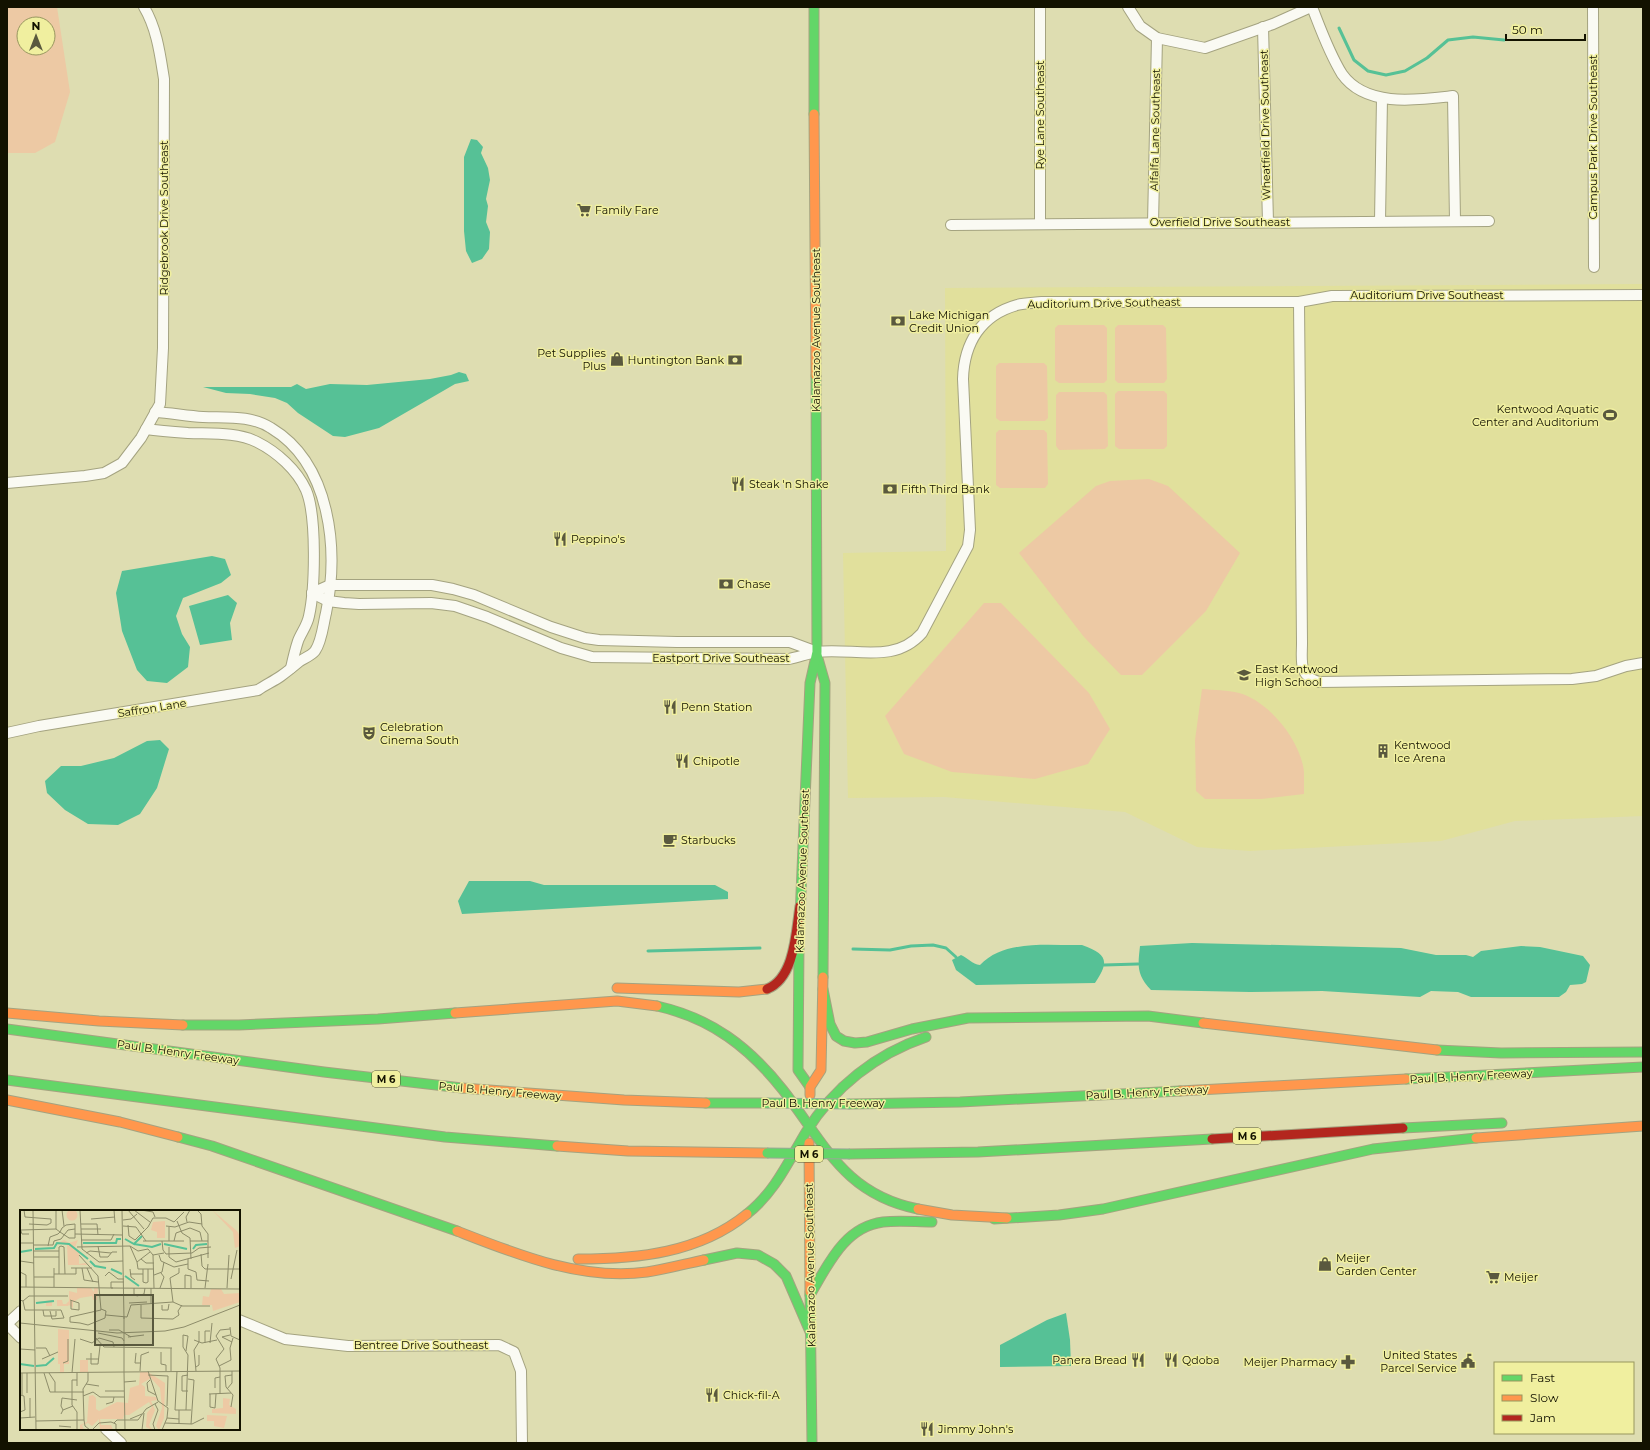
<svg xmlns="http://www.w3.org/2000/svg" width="1650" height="1450" font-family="Montserrat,sans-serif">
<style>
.built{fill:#e1e09c}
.green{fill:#edc9a4;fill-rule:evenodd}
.water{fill:#56c196}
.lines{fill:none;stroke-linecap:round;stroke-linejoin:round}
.stream{stroke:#56c196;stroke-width:3}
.street-casing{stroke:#a4a380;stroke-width:12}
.fast-casing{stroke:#a4a380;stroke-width:11}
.slow-casing{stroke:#a4a380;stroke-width:11}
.jam-casing{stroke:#a4a380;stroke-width:11}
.street{stroke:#fafaf3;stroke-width:10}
.fast{stroke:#63d668;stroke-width:9}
.slow{stroke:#ff974d;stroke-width:9}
.jam{stroke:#b3261e;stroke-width:9}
.fast-bridge-casing{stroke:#9ba797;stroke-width:11;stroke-linecap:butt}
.fast-bridge{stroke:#63d668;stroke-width:9}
.labels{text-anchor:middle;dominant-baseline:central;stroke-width:3;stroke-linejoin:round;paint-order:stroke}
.shield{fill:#f0ef9f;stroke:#555430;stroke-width:1}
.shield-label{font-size:10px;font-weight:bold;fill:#131200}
.street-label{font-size:11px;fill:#131200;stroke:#f0ef9f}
.poi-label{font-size:11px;fill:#131200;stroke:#f0ef9f;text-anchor:start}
.inset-river{fill:none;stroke:#56c196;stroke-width:2}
.inset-road{fill:none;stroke:#8d8c6a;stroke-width:1}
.view{fill:#5a593e;fill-opacity:0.15;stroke:#5a593e;stroke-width:2}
.inset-edge{fill:none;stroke:#131200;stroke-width:2}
</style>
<rect width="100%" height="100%" fill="#deddb1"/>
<polygon class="built" points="1643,284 1643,816 1515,821 1441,841 1250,851 1197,847 1125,812 944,797 848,798 843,553 946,551 945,288"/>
<g class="green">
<path d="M7,7H57L70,92L55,142L35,153H7ZM24,24H48V48H24Z"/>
<polygon points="1058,325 1104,325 1107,328 1107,380 1104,383 1059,383 1055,380 1055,328"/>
<polygon points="1118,325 1163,325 1166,328 1167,379 1164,383 1118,383 1115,380 1115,328"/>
<polygon points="999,363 1044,363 1047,366 1048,418 1045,421 1000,421 996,418 996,366"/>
<polygon points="1118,391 1164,391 1167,394 1167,446 1164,449 1119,449 1115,446 1115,394"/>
<polygon points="1059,392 1104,392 1107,395 1108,446 1105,449 1059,450 1056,446 1056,395"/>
<polygon points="999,430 1044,430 1047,433 1048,484 1045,488 1000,488 996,485 996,433"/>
<polygon points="1149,479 1168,486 1240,553 1206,611 1142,675 1121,675 1084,637 1019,553 1096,486 1110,481"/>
<polygon points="984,603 1001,603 1089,693 1110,729 1088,764 1035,779 952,772 904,754 885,716"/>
<path d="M1202,689C1214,690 1227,690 1239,693C1269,701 1301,741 1304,772C1304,779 1304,787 1304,794L1262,799H1205L1196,791L1195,740Z"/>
</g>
<g class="water">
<polygon points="471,139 477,140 483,147 481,153 488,168 490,180 486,199 488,206 486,222 490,232 489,249 482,259 472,263 466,251 464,231 464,157"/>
<polygon points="459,372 466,374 469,381 455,384 443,391 379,428 345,437 333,436 298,413 287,403 275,398 250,394 226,393 203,387 291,387 297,384 306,389 330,384 367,385 430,379 451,375"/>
<polygon points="212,556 225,559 231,575 221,583 183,598 176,616 182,634 190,647 188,667 167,683 147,681 137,670 122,631 116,593 122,571"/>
<polygon points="228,595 237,603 230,623 232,640 200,645 189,606"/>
<polygon points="160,740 169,749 157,788 140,814 118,825 88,824 65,810 47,793 45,781 61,766 81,766 114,758 147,741"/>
<polygon points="469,881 530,881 544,885 715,885 728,892 728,899 462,914 458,901"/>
<path d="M1192,943L1401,948L1436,955H1466L1473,957L1481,951L1521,946L1540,947L1583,956L1590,965L1586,982L1582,984L1570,985L1566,992L1559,997H1471L1458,992L1431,991L1420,997L1322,991L1250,992L1151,990C1136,974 1138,965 1140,946Z"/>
<path d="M1082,945C1107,954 1110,961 1095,983L976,985L956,970L952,960L961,955C968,958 972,964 980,965C1005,939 1048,946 1082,945Z"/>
<polygon points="1066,1313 1070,1340 1071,1366 1000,1367 1000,1345 1047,1320"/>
</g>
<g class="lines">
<g class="stream">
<polyline points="1339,28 1354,60 1368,71 1386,75 1405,71 1427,58 1448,40 1473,37 1504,40"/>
<polyline points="853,949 890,950 911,946 933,945 946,948 956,957"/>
<polyline points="648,951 760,948"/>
<polyline points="1104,965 1138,964"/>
</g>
<defs>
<g id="street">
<polyline points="1040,7 1040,224"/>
<polyline points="1128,7 1140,26 1157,38 1205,48 1273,24 1311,7"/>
<path d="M1312,7C1321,30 1329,53 1342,74C1366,108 1418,100 1453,96L1455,221"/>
<polyline points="1593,7 1594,267"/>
<polyline points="1263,27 1268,222"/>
<polyline points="1380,221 1382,98"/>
<polyline points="1153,223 1157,38"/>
<polyline points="951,225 1489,221"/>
<path d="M1299,302L1302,643C1302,661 1298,676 1319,682L1572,679L1596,676L1626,666L1643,663"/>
<path d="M146,429C160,431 174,432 188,433C211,434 237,432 257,442C277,452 297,470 306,490C317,516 315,589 309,616C307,626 301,633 298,641C295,650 293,659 291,668"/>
<path d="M7,483L85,476L104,473L122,463L141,438L160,404L163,348L164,79C160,54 157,29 144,7"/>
<path d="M312,593L328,601L344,603L359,604L431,603L455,606L487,617L561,648L592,657L789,659C798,657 807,654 816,652C853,647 894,665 922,633L968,546L970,530L963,379C964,343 981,315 1017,305C1025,303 1034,303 1042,302H1299L1332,296L1643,295"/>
<polyline points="312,593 330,585 432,585 453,589 474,595 551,627 585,638 599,640 677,642 790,642 817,652"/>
<path d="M7,733L39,726L258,690C265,685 274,681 281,676C288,671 294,666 300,661C305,658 312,655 315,651C322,641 323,625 326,613C339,550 331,464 271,428C251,415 226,418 203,417C187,416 171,413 155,412"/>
<polyline points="239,1320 285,1339 348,1346 499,1345 514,1352 521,1371 522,1443"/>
<polyline points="7,1324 21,1338"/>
<polyline points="7,1324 21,1311"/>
<polyline points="106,1429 121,1443"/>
</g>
<g id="fast">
<polyline points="814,7 814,114"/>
<polyline points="817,655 825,683 823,977"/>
<polyline points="800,917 810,683 817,652 816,376"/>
<polyline points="799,945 798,1070 810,1087"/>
<polyline points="823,989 830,1024 836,1036 844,1041 855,1043 867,1042 912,1029 968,1018 1148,1016 1203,1023"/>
<path d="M657,1006C711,1018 749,1047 783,1090C825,1144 844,1194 918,1209"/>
<polyline points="183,1025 239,1025 378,1019 455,1013"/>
<polyline points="7,1029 324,1072 462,1088"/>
<polyline points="1437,1050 1501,1053 1643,1052"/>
<polyline points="1406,1079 1643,1067"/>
<polyline points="7,1080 445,1137 557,1146"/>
<polyline points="706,1103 767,1103"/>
<polyline points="850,1104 960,1102 1180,1091"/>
<polyline points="1403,1128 1502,1123"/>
<polyline points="178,1137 212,1146 457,1231"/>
<polyline points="850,1154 978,1152 1212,1139"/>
<path d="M747,1214C775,1192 788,1162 806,1132C834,1087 876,1054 926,1037"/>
<polyline points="994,1219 1059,1215 1103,1209 1373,1149 1476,1138"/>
<polyline points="704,1260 737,1253 758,1255 774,1264 786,1276 811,1334"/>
<polyline points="810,1292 812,1443"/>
<path d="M810,1295C828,1265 844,1227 883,1222C899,1220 916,1222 932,1222"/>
</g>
<g id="slow">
<polyline points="814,114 816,376"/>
<polyline points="617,988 739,992 767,989"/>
<polyline points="7,1013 99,1021 183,1025"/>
<polyline points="455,1013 617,1001 657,1006"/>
<polyline points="1203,1023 1437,1050"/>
<polyline points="462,1088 624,1100 706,1103"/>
<polyline points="1180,1091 1406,1079"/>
<polyline points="810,1095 810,1087 821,1070 823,977"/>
<polyline points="7,1100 120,1122 178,1137"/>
<polyline points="1476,1138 1643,1126"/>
<polyline points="809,1143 810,1292"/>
<polyline points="557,1146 628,1151 767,1153"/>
<polyline points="918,1209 952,1215 1007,1218"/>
<path d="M457,1231C516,1254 581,1281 647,1272C666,1269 685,1264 704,1260"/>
<path d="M578,1259C638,1259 699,1253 747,1214"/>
</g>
<g id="jam">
<path d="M767,989C795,978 796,931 800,906"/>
<polyline points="1212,1139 1403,1128"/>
</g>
</defs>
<use href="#street" class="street-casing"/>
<use href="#fast" class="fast-casing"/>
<use href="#slow" class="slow-casing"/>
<use href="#jam" class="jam-casing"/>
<use href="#street" class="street"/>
<use href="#fast" class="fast"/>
<use href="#slow" class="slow"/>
<use href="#jam" class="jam"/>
<defs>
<g id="fast-bridge">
<polyline points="767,1103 850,1104"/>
<polyline points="767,1153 850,1154"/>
</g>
</defs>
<use href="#fast-bridge" class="fast-bridge-casing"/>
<use href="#fast-bridge" class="fast-bridge"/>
</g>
<defs>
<symbol id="supermarket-bare" viewBox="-9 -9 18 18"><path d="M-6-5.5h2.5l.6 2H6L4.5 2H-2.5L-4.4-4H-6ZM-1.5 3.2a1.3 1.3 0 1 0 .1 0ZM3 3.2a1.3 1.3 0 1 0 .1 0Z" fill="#5a593e" stroke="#f0ef9f" stroke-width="2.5" paint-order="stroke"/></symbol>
<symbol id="bank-bare" viewBox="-9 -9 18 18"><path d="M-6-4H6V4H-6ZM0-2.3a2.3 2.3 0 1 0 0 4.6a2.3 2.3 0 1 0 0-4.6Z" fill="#5a593e" stroke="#f0ef9f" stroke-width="2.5" paint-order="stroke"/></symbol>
<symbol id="shop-bare" viewBox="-9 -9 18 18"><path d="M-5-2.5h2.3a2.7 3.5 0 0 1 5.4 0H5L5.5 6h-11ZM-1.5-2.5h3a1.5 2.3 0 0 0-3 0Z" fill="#5a593e" stroke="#f0ef9f" stroke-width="2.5" paint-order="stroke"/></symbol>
<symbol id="stadium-bare" viewBox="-9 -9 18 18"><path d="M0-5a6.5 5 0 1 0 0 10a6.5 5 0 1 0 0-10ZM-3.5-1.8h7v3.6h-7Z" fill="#5a593e" stroke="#f0ef9f" stroke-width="2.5" paint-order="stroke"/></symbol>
<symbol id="restaurant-bare" viewBox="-9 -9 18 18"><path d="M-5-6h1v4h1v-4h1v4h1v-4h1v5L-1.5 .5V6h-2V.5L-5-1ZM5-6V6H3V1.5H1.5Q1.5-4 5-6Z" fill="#5a593e" stroke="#f0ef9f" stroke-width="2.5" paint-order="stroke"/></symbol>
<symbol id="school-bare" viewBox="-9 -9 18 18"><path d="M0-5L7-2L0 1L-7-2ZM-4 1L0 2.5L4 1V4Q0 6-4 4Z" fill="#5a593e" stroke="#f0ef9f" stroke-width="2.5" paint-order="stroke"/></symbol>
<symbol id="theatre-bare" viewBox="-9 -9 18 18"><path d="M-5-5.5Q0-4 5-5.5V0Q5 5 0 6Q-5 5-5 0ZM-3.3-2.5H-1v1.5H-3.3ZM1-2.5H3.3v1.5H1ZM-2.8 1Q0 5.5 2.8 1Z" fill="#5a593e" stroke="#f0ef9f" stroke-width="2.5" paint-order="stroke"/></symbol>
<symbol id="building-bare" viewBox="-9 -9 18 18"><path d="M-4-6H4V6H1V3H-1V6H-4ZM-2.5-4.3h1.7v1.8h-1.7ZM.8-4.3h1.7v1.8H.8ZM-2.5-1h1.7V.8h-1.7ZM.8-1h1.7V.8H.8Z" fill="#5a593e" stroke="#f0ef9f" stroke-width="2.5" paint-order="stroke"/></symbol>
<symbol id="cafe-bare" viewBox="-9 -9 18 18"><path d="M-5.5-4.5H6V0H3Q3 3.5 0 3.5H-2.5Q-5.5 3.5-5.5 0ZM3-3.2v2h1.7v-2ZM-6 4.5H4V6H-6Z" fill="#5a593e" stroke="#f0ef9f" stroke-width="2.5" paint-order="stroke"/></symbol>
<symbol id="civic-bare" viewBox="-9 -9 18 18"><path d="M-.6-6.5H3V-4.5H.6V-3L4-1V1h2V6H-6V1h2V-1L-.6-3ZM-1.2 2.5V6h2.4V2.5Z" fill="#5a593e" stroke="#f0ef9f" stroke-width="2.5" paint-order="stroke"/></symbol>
<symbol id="pharmacy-bare" viewBox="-9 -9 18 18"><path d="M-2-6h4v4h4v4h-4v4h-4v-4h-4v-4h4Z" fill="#5a593e" stroke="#f0ef9f" stroke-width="2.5" paint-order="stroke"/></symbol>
</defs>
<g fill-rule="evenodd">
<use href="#supermarket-bare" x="574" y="200" width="20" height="20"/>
<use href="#bank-bare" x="888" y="311" width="20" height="20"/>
<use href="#shop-bare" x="607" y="349" width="20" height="20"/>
<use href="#bank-bare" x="725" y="350" width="20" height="20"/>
<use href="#stadium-bare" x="1600" y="405" width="20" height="20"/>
<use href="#restaurant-bare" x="728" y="474" width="20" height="20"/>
<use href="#bank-bare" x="880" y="479" width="20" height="20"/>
<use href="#restaurant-bare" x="550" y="529" width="20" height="20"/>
<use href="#bank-bare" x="716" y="574" width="20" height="20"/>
<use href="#school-bare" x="1234" y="665" width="20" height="20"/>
<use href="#restaurant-bare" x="660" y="697" width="20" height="20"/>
<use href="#theatre-bare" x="359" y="723" width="20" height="20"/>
<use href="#building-bare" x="1373" y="741" width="20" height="20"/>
<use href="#restaurant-bare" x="672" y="751" width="20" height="20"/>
<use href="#cafe-bare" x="660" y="830" width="20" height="20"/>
<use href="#shop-bare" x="1315" y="1254" width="20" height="20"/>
<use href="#supermarket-bare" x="1483" y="1267" width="20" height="20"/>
<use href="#restaurant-bare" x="1128" y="1350" width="20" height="20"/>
<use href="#restaurant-bare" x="1161" y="1350" width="20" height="20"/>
<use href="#civic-bare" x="1458" y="1351" width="20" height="20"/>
<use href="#pharmacy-bare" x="1338" y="1352" width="20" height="20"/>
<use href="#restaurant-bare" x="702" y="1385" width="20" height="20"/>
<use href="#restaurant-bare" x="917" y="1419" width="20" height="20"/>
</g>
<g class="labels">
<g class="shield">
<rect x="372" y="1071" width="28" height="16" rx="3"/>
<rect x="1233" y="1128" width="28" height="16" rx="3"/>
<rect x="795" y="1146" width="28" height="16" rx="3"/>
</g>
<g class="shield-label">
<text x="386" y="1079">M 6</text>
<text x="1247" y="1136">M 6</text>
<text x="809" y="1154">M 6</text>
</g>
<g class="street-label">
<text transform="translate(1040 115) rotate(-90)">Rye Lane Southeast</text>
<text transform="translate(1265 125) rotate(-91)">Wheatfield Drive Southeast</text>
<text transform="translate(1155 130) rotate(-89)">Alfalfa Lane Southeast</text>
<text transform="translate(1593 137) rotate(-90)">Campus Park Drive Southeast</text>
<text transform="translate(164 218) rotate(-90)">Ridgebrook Drive Southeast</text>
<text x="1220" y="222">Overfield Drive Southeast</text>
<text x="1427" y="295">Auditorium Drive Southeast</text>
<text transform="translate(1104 303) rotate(-1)">Auditorium Drive Southeast</text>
<text transform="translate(816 330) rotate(-90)">Kalamazoo Avenue Southeast</text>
<text x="721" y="658">Eastport Drive Southeast</text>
<text transform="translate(152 708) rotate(-9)">Saffron Lane</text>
<text transform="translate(802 871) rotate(-88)">Kalamazoo Avenue Southeast</text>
<text transform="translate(178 1052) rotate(8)">Paul B. Henry Freeway</text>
<text transform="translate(1471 1076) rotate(-3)">Paul B. Henry Freeway</text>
<text transform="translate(500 1091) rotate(5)">Paul B. Henry Freeway</text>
<text transform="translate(1147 1092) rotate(-3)">Paul B. Henry Freeway</text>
<text x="823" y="1103">Paul B. Henry Freeway</text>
<text transform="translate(810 1265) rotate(-91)">Kalamazoo Avenue Southeast</text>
<text x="421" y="1345">Bentree Drive Southeast</text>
</g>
<g class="poi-label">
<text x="595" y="210">Family Fare</text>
<text x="909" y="315">Lake Michigan<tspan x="909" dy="13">Credit Union</tspan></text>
<text x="606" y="353" text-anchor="end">Pet Supplies<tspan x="606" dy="13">Plus</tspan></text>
<text x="724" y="360" text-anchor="end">Huntington Bank</text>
<text x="1599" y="409" text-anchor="end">Kentwood Aquatic<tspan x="1599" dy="13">Center and Auditorium</tspan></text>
<text x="749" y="484">Steak 'n Shake</text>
<text x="901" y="489">Fifth Third Bank</text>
<text x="571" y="539">Peppino's</text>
<text x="737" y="584">Chase</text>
<text x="1255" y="669">East Kentwood<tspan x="1255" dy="13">High School</tspan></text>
<text x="681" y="707">Penn Station</text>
<text x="380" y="727">Celebration<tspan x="380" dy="13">Cinema South</tspan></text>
<text x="1394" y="745">Kentwood<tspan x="1394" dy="13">Ice Arena</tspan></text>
<text x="693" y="761">Chipotle</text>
<text x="681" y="840">Starbucks</text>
<text x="1336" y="1258">Meijer<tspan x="1336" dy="13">Garden Center</tspan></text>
<text x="1504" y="1277">Meijer</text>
<text x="1457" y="1355" text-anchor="end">United States<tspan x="1457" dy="13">Parcel Service</tspan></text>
<text x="1127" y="1360" text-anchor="end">Panera Bread</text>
<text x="1182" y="1360">Qdoba</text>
<text x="1337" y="1362" text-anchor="end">Meijer Pharmacy</text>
<text x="723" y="1395">Chick-fil-A</text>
<text x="938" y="1429">Jimmy John's</text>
</g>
</g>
<g transform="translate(20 1210)">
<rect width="220" height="220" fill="#deddb1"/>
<path d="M46.5 5a5.5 5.5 0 1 1 11 0a5.5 5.5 0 1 1-11 0ZM192,0L217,21L220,26V36L215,38L213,22ZM145,11V28H137V22L131,20L133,12ZM44,30L49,33L58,30L55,37L67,48L59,43V54L65,53L68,55H48L47,35L38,33ZM57,78H71L74,82V78H78L77,90H73L72,86L60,88L53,92V98L49,95L48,96H26V91L29,90H32V96H37V90H42L43,94H46L49,91V81L57,83ZM191,79H201L204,84L220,83V92L193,101L192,95H182L183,86L189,87ZM38,119L49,120V154H44V163H40V154H38ZM60,150H68V162H60ZM120,162H128L145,173L144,208L139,220L136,216L142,198L140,178L131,168L121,174L125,177V186L136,187L137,190L131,191L135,200L129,215L132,220L126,217L127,203L132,197L129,192L109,205H104L103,209H80L81,215H91L93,220H80L79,209L72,216L68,213L62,215L64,220H60V215L67,212L69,186L73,185L76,188V199L79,201L97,192L108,193L110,178L119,175ZM203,188L210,189L209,195L216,199V204L192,203V199L203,198ZM187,205L207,206L204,218L194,216V211H187Z" fill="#edc9a4"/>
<path class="inset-river" d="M105,29L114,34L122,26M63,33H96L97,29H101M114,34L132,37L141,34M144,34L167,39M15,39L34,38L37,33L49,34L68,49M173,39L176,35L187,34M0,42L12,40M70,51L75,56L86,58M91,59L102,64M105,66L119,76M16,93L34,91M0,154L14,156M16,156L26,155L34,148"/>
<path class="inset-road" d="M4,0L5,7L31,9V13L27,15L9,14M13,0L16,220M42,0L44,16M60,0L62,39L79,52L103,51M94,0L95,13M102,0L104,109M108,0L124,19M114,0L130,12M121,0L133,2L135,7M177,0L181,4L182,16L188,24V48M71,9L95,7M103,10L111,9L117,4M157,11L162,23L170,28L171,49M167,12L166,7L170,0M61,14H77L78,25M108,15L109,26L115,30L128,17L133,8H146L154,12L164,2M103,16L116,17L126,31M146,16L155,17L169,12L182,14M0,18L2,24H9M36,19V0M61,19H81M1,20L36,19L40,22L49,28H55V14L46,15L42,18L40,22L38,24L30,27L28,36M55,24L102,25M61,30H91L94,24M123,31H164M142,31L143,40L146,44L172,43L179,38L191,37M149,31V17M154,31L156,23L170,18L180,22L182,31M170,31H188M0,33H13M14,35H33L34,31L41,29L48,20L55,19M78,36L80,47H88L92,42H97M110,36L117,52M57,37L110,36L118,41L128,39L133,45L144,43M149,37V47L156,52L189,43M14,41H39M66,43L70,41L91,43M181,44L182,56L185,59H220M59,45L78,66L81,100M133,45L134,78M139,45L141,51L154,57L168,54M14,47H39M121,49L126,53H134M168,49V59L176,62L177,70L189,71M0,51L14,53M117,52L118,59H134M117,52L130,42M34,58V77M51,58H72M62,58L64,70L78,72M67,58L73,72M110,59L111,67L115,70M123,59V72L126,73L128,72V59M0,62L6,65V77M34,64H56V58M39,64V37L41,36L44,37L45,64M110,64H123M134,65L142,62L144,52M85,66L89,62L98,69H104M14,67H34M211,69L217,40M0,77L93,78M91,78V72H104M91,78L220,79M114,78V84L117,86L124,84L125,78M131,78V94M140,78L144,67L141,63M165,78V65L171,66V78M185,78L188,54M207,78L209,45M0,90L3,91L9,86H48M50,90L59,93V100L51,99V91M3,91L5,100H41L44,108L32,109L30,101M153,92L150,68L159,63V58M153,92L162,96H190M109,93L127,92M121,95V108L153,109L159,105L158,101L162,95M142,95V100H148L149,94M23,100L24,106H36V101M86,105L107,107L111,95L153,92M0,113L97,123L145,121L164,117L220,95M60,113L50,112V107L81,100M60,113L68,115L85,108L86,101L81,99M210,117L211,126L220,130M89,120H99L111,127M78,123L102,128L104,131M210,125L202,127L212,132M75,127L84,137L152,138M108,127L124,125M60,129L72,133L79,128L93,132L94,137M174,130L182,133L197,130M185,133V121H190M190,133L192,113M16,138H26L30,146M151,138V161M0,139L15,140M141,142V154L146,155V161M71,143V154H78L80,136M116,143L115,153H121M22,149L38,142M66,149H79M43,153L48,151V129M199,156L211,150L210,138L213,128M176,157L179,155V145M120,161L121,145L129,142M128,161L138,191L148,198L147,208L142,220M157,161L155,200H171M176,161L174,140L179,132V121M57,162V176M68,162V171L63,179L64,210L65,216L70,220M0,163L104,162V107M2,163V185M7,163V183M24,163L30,182H64M29,163L35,172V182M52,163L55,129M128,165L148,166L147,196M168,165L162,166V181H168M168,169L174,170L171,214M57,170H52V195L57,202V220M130,170L127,173L128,181L136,185M104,172L116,171M66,174L79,176M195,178V168L200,167M207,179L212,173V161M85,181H104M189,184L211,183M190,184V197L195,198L196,184M200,184V158L196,149L204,139L196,126L200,120L210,119M0,185L4,186L5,200L0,202M63,186L73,182L80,187H104M10,188V208M86,194L93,192L94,187M135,194L138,200L133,214L135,220M211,197L213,185L206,177L205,166L212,165M43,200L41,196L42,188L57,190M159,200V214M166,200L168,145L163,137V125L168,126L166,141M41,204L43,200L53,196M0,208L15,207M147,208L159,209M110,209L122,204M16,211L64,210M94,213L97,210H118L126,199L138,192M145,213L172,214L184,208M39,216L51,217M72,220L79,213L91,212L96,214V220M105,220L104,162L220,161M122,220L124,203"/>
<path class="view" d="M75,85H133V135H75Z"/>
<rect width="220" height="220" class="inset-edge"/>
</g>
<rect width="1650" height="1450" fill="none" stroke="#131200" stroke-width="16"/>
<rect x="1494" y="1362" width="140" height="72" fill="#f0ef9f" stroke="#98975f"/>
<rect x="1502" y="1375" width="20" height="6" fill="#63d668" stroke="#98975f"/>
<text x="1530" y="1382" font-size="12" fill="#131200">Fast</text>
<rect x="1502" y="1395" width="20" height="6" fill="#ff974d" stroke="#98975f"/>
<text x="1530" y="1402" font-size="12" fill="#131200">Slow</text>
<rect x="1502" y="1415" width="20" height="6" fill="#b3261e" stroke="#98975f"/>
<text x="1530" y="1422" font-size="12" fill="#131200">Jam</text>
<g transform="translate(36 36)"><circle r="19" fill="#f0ef9f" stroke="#98975f"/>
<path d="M0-3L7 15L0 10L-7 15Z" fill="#5a593e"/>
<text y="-6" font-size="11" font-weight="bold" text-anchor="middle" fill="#131200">N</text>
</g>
<path d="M1506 34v6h79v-6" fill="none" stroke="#131200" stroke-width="2"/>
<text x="1512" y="34" font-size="12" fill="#131200" stroke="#f0ef9f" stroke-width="3" paint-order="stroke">50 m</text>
</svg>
